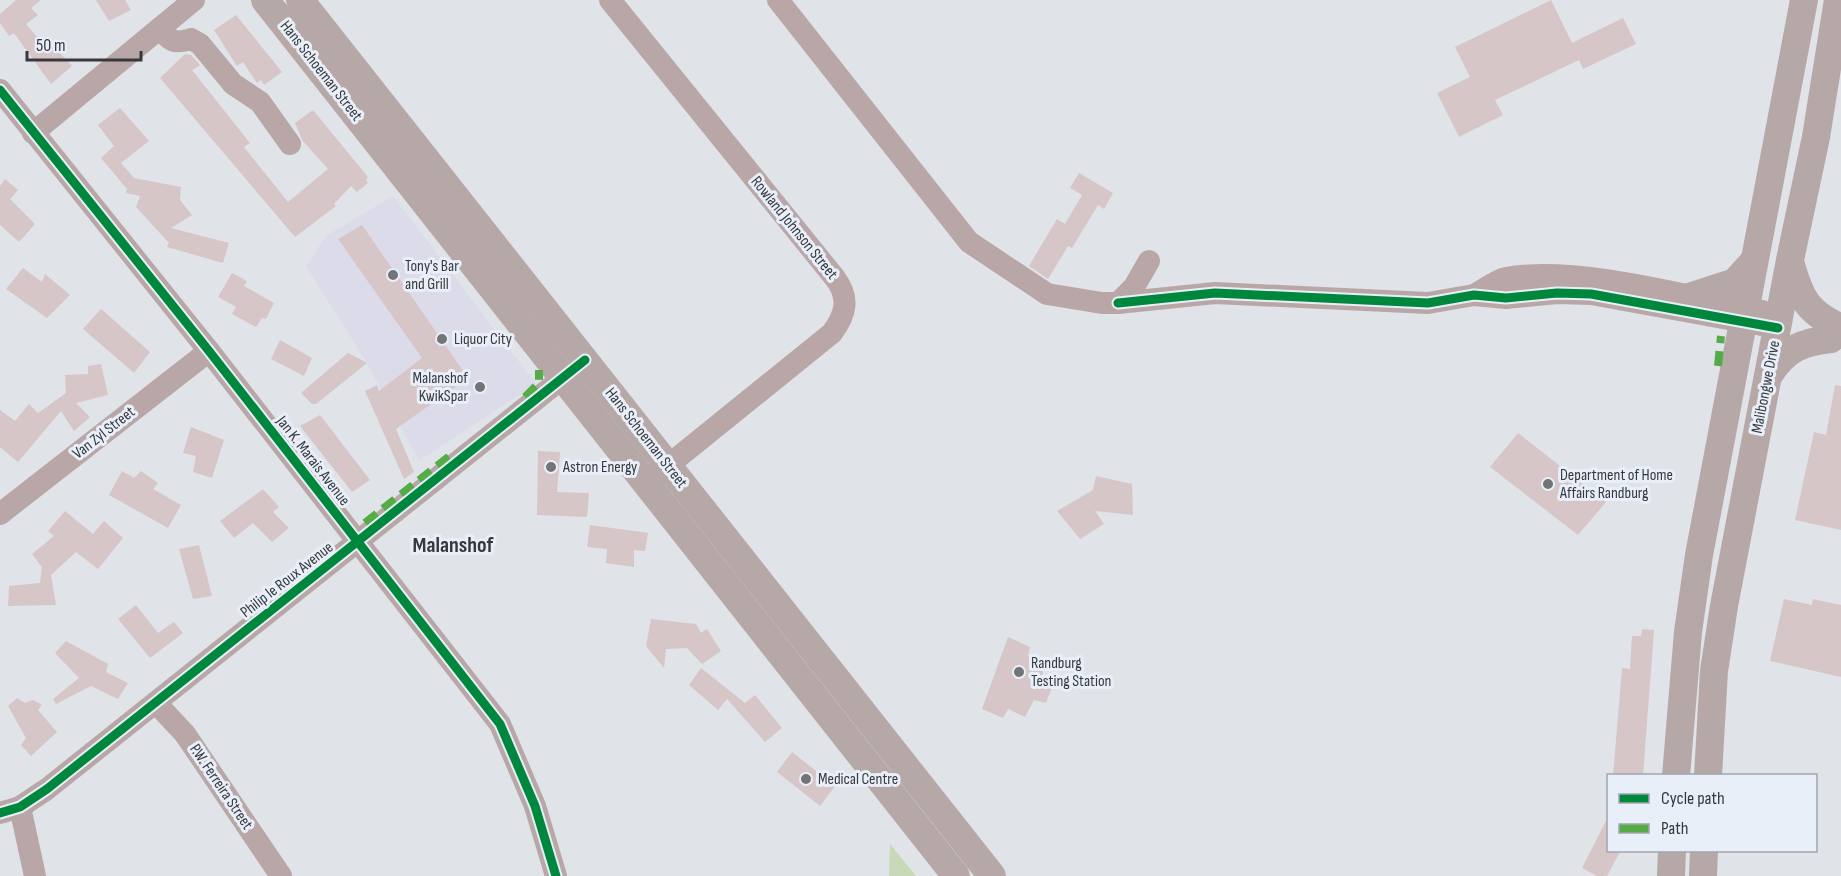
<svg xmlns="http://www.w3.org/2000/svg" width="1841" height="876" font-family="'Sofia Sans Condensed',sans-serif">
<style>
.commercial{fill:#dcdbe9}
.green{fill:#c8d9b7}
.building{fill:#d6c6c8}
.lines{fill:none;stroke-linecap:round;stroke-linejoin:round}
.minor{stroke:#b8a7a6;stroke-width:22}
.major{stroke:#b7a8a8;stroke-width:28}
.quiet{stroke:#55ac46;stroke-width:8;stroke-dasharray:15 8;stroke-linecap:butt}
.cycleway-casing{stroke:#e9eff9;stroke-width:13}
.cycleway{stroke:#00873e;stroke-width:9}
.poi-dot{fill:#727478;stroke:#e9eff9;stroke-width:2}
.labels{text-anchor:middle;dominant-baseline:central;stroke-width:6;stroke-linejoin:round;paint-order:stroke}
.street-label{font-size:16px;fill:#36383c;stroke:#e9eff9}
.poi-label{font-size:16px;fill:#36383c;stroke:#e9eff9;text-anchor:start}
.district-label{font-size:22px;font-weight:bold;fill:#36383c;stroke:#e9eff9}
</style>
<rect width="100%" height="100%" fill="#e0e3e8"/>
<polygon class="commercial" points="393,196 536,384 419,461 367,363 306,266 326,236"/>
<polygon class="green" points="890,844 916,876 889,876"/>
<g class="building">
<polygon points="16,0 41,0 31,8 38,15 26,24 42,43 47,39 72,66 51,84 14,33 9,36 0,23 0,14"/>
<polygon points="96,0 125,0 131,10 109,21"/>
<polygon points="1551,0 1572,43 1623,18 1636,44 1583,69 1579,60 1495,100 1503,115 1459,137 1437,93 1470,77 1455,47"/>
<polygon points="236,15 282,72 264,85 261,80 257,83 243,62 237,66 214,30"/>
<polygon points="185,54 191,55 200,65 192,70 250,143 244,147 288,202 328,169 302,140 295,123 313,110 368,177 366,180 368,183 357,192 351,186 334,204 336,206 295,237 160,78"/>
<polygon points="120,108 149,141 121,163 134,178 181,187 180,200 192,215 171,228 229,243 223,263 167,247 169,243 136,207 140,196 126,193 127,189 101,158 114,146 98,125"/>
<polygon points="1079,173 1113,193 1104,209 1098,205 1072,248 1068,246 1048,279 1029,266 1057,219 1065,224 1082,195 1070,188"/>
<polygon points="5,179 18,190 10,199 35,224 19,242 0,225 0,186"/>
<polygon points="362,225 468,378 396,429 414,472 404,479 365,391 377,385 379,391 422,358 338,239"/>
<polygon points="23,268 42,282 45,274 70,295 47,318 6,289"/>
<polygon points="232,273 247,281 244,286 274,303 266,319 262,318 256,327 232,314 236,307 218,297"/>
<polygon points="101,309 150,352 134,373 83,329"/>
<polygon points="280,340 312,358 304,376 271,359"/>
<polygon points="348,353 367,363 316,404 312,404 301,393"/>
<polygon points="101,364 108,395 76,403 90,417 74,431 61,411 18,462 0,447 0,410 15,421 29,404 38,413 66,393 65,375 88,374 88,366"/>
<polygon points="1835,385 1841,386 1841,530 1795,520 1814,432 1826,435"/>
<polygon points="320,415 370,480 352,492 300,426"/>
<polygon points="191,427 224,440 212,478 193,472 196,456 183,453"/>
<polygon points="1518,433 1606,502 1578,535 1490,467"/>
<polygon points="538,451 560,452 557,492 589,493 587,517 537,515"/>
<polygon points="122,471 134,478 141,471 158,483 153,489 181,505 168,528 109,495"/>
<polygon points="1096,476 1132,484 1133,515 1095,511 1104,524 1080,539 1057,511 1093,490"/>
<polygon points="263,489 279,507 273,512 289,528 272,542 253,523 234,538 220,521"/>
<polygon points="65,511 93,534 104,521 123,538 98,569 76,552 51,575 56,605 8,606 9,586 40,583 42,567 32,554 54,536 48,531"/>
<polygon points="590,525 648,533 645,551 634,550 634,567 606,563 607,549 587,547"/>
<polygon points="199,545 212,596 193,599 179,549"/>
<polygon points="1784,599 1812,605 1813,599 1841,605 1841,677 1770,661"/>
<polygon points="136,605 158,633 174,622 183,633 150,658 118,619"/>
<polygon points="651,619 696,624 701,633 707,629 721,651 702,664 687,648 666,649 664,668 646,646"/>
<polygon points="1642,629 1654,630 1643,776 1613,776 1622,668 1630,669 1632,636 1641,636"/>
<polygon points="1008,637 1030,647 1028,656 1046,662 1040,682 1052,687 1046,703 1034,700 1025,717 1008,709 1003,718 982,709"/>
<polygon points="66,641 108,664 106,672 128,683 118,699 91,686 56,704 53,699 79,678 55,653"/>
<polygon points="701,668 745,703 755,695 782,728 765,742 727,699 718,710 689,685"/>
<polygon points="17,698 25,703 33,700 42,705 38,710 57,732 31,756 21,745 26,738 8,706"/>
<polygon points="792,752 835,786 820,806 777,772"/>
<polygon points="1608,817 1608,850 1621,850 1607,876 1597,876 1582,868"/>
</g>
<g class="lines">
<g class="minor">
<path d="M610,0L835,278C850,298 846,314 832,333L655,476"/>
<polyline points="778,0 969,242 1047,294 1102,303 1118,303 1134,287 1149,261"/>
<path d="M160,28C171,42 174,44 191,39L200,44L233,84L260,102L290,144"/>
<polyline points="0,90 209,351 500,724 535,806 556,876"/>
<polyline points="33,133 194,0"/>
<path d="M1474,295C1484,290 1496,280 1506,278C1578,265 1689,297 1762,311"/>
<polyline points="1118,303 1215,293 1428,303 1474,295 1506,298 1557,293 1591,294 1778,328"/>
<polyline points="0,514 209,351"/>
<polyline points="156,703 185,734 281,876"/>
<polyline points="20,807 35,876"/>
<polyline points="0,813 20,807 47,789 574,369"/>
</g>
<g class="major">
<polyline points="265,0 956,876"/>
<polyline points="300,0 992,876"/>
<path d="M1791,265C1801,300 1808,312 1841,328"/>
<polyline points="1689,297 1735,282 1754,261"/>
<path d="M1769,375C1785,349 1802,342 1831,339"/>
<polyline points="1676,776 1688,632 1699,555 1804,0"/>
<polyline points="1708,776 1714,671 1724,606 1790,260 1816,137 1838,0"/>
<polyline points="1671,876 1672,850"/>
<polyline points="1703,876 1704,850"/>
</g>
<g class="quiet">
<polyline points="1718,366 1721,336"/>
<polyline points="525,397 539,383 539,370"/>
<polyline points="365,523 452,454"/>
</g>
<defs>
<g id="cycleway">
<polyline points="0,90 209,351 500,724 535,806 556,876"/>
<polyline points="1118,303 1215,293 1428,303 1474,295 1506,298 1557,293 1591,294 1778,328"/>
<polyline points="0,813 20,807 47,789 585,360"/>
</g>
</defs>
<use href="#cycleway" class="cycleway-casing"/>
<use href="#cycleway" class="cycleway"/>
</g>
<g class="poi-dot">
<circle cx="393" cy="275" r="6"/>
<circle cx="442" cy="339" r="6"/>
<circle cx="480" cy="387" r="6"/>
<circle cx="551" cy="467" r="6"/>
<circle cx="1548" cy="484" r="6"/>
<circle cx="1019" cy="672" r="6"/>
<circle cx="806" cy="779" r="6"/>
</g>
<g class="labels">
<g class="street-label">
<text transform="translate(321 71) rotate(52)">Hans Schoeman Street</text>
<text transform="translate(794 228) rotate(51)">Rowland Johnson Street</text>
<text transform="translate(1766 387) rotate(-79)">Malibongwe Drive</text>
<text transform="translate(104 433) rotate(-38)">Van Zyl Street</text>
<text transform="translate(646 438) rotate(52)">Hans Schoeman Street</text>
<text transform="translate(313 461) rotate(52)">Jan K. Marais Avenue</text>
<text transform="translate(287 580) rotate(-38)">Philip le Roux Avenue</text>
<text transform="translate(221 787) rotate(56)">P.W. Ferreira Street</text>
</g>
<g class="poi-label">
<text x="405" y="266">Tony's Bar<tspan x="405" dy="18">and Grill</tspan></text>
<text x="454" y="339">Liquor City</text>
<text x="468" y="378" text-anchor="end">Malanshof<tspan x="468" dy="18">KwikSpar</tspan></text>
<text x="563" y="467">Astron Energy</text>
<text x="1560" y="475">Department of Home<tspan x="1560" dy="18">Affairs Randburg</tspan></text>
<text x="1031" y="663">Randburg<tspan x="1031" dy="18">Testing Station</tspan></text>
<text x="818" y="779">Medical Centre</text>
</g>
<g class="district-label">
<text x="453" y="545">Malanshof</text>
</g>
</g>
<rect x="1607" y="774" width="210" height="78" fill="#e9eff9" stroke="#a1a6ad" stroke-width="1.5"/>
<rect x="1619" y="794" width="30" height="9" fill="#00873e" stroke="#a1a6ad" stroke-width="1.5"/>
<text x="1661" y="804" font-size="18" fill="#36383c">Cycle path</text>
<rect x="1619" y="824" width="30" height="9" fill="#55ac46" stroke="#a1a6ad" stroke-width="1.5"/>
<text x="1661" y="834" font-size="18" fill="#36383c">Path</text>
<path d="M27 51v9h114v-9" fill="none" stroke="#36383c" stroke-width="3"/>
<text x="36" y="51" font-size="18" fill="#36383c" stroke="#e9eff9" stroke-width="4.5" paint-order="stroke">50 m</text>
</svg>
